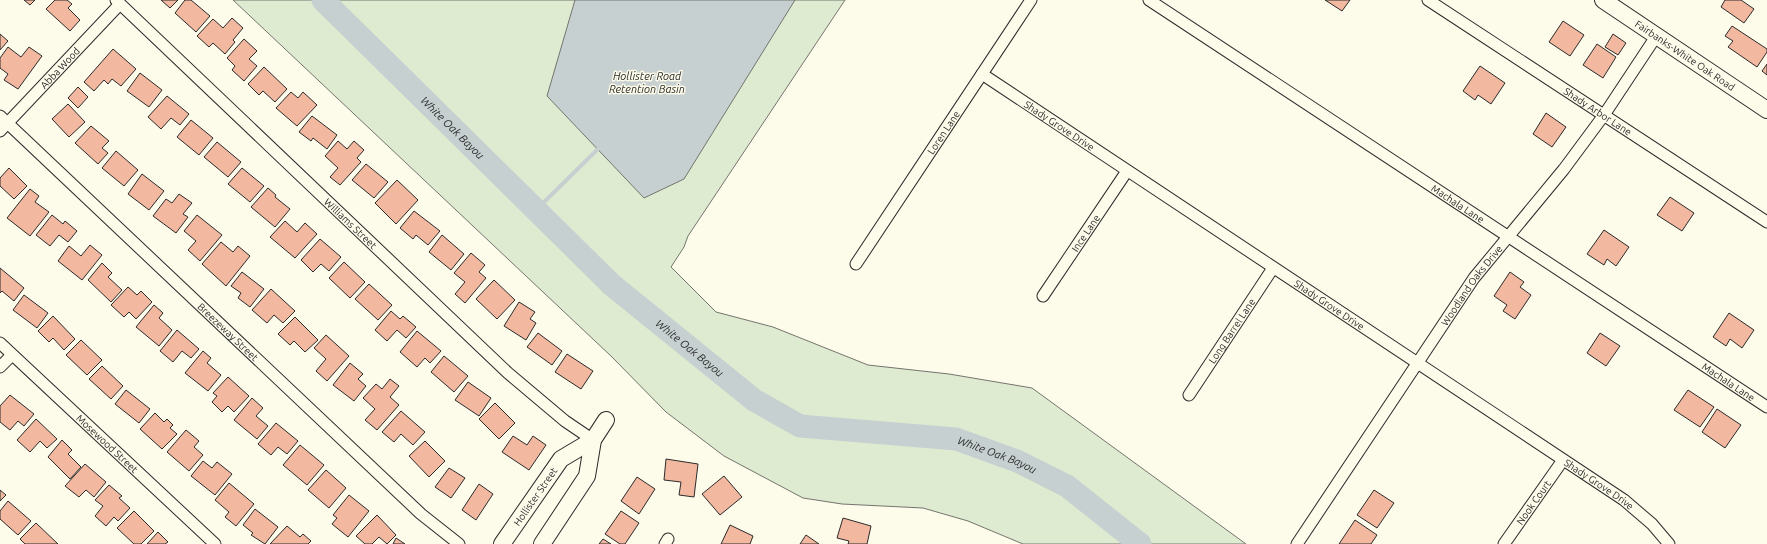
<svg xmlns="http://www.w3.org/2000/svg" width="1767" height="544" font-family="Ubuntu,sans-serif">
<style>
.green{fill:#deebd1;stroke:#74746e}
.water{fill:#c7d0d0;stroke:#74746e}
.lines{fill:none;stroke-linecap:round;stroke-linejoin:round}
.stream{stroke:#c7d0d0;stroke-width:4}
.river{stroke:#c7d0d0;stroke-width:23}
.building{fill:#f2b8a0;stroke:#2b2b2b}
.street-casing{stroke:#2b2b2b;stroke-width:13}
.secondary-casing{stroke:#2b2b2b;stroke-width:18}
.street{stroke:#fdfbea;stroke-width:11}
.secondary{stroke:#fdfbea;stroke-width:16}
.labels{text-anchor:middle;dominant-baseline:central;stroke-width:3;stroke-linejoin:round;paint-order:stroke}
.street-label{font-size:10px;fill:#2b2b2b;stroke:#fdfbea}
.water-label{font-size:11px;font-style:italic;fill:#2b2b2b;stroke:#fdfbea}
</style>
<rect width="100%" height="100%" fill="#fdfbea"/>
<polygon class="green" points="233,0 845,0 688,236 684,247 671,267 716,312 773,327 868,365 949,374 1032,388 1246,544 1023,544 968,521 923,508 842,504 803,498 724,456 666,412 612,357"/>
<polygon class="water" points="575,0 795,0 684,179 644,198 547,96"/>
<g class="lines">
<polyline class="stream" points="536,210 601,146"/>
<path class="river" id="s1" d="M323,0L612,285L754,400L800,426L956,439L1017,461L1067,486L1140,544"/>
</g>
<g class="building">
<polygon points="24,0 35,0 30,5"/>
<polygon points="55,0 67,0 72,4 68,8 80,20 70,31 46,9"/>
<polygon points="161,0 178,0 170,8"/>
<polygon points="185,0 191,0 210,16 196,32 175,13"/>
<polygon points="1325,0 1350,0 1342,11"/>
<polygon points="1725,0 1741,0 1754,9 1744,23 1721,7"/>
<polygon points="232,18 243,28 233,40 235,42 225,54 213,43 209,47 197,36 213,19 223,28"/>
<polygon points="1563,21 1584,35 1570,56 1549,42"/>
<polygon points="1732,26 1767,49 1767,52 1757,67 1728,47 1733,41 1725,36"/>
<polygon points="0,34 8,41 0,50"/>
<polygon points="1613,34 1626,43 1618,55 1605,47"/>
<polygon points="244,39 257,51 249,59 257,66 244,81 232,70 235,66 227,58"/>
<polygon points="1597,44 1616,57 1603,78 1583,65"/>
<polygon points="8,47 21,57 29,47 42,56 18,89 4,80 8,74 0,68 0,58"/>
<polygon points="113,49 136,69 121,86 112,79 108,84 104,80 94,91 84,82"/>
<polygon points="1767,64 1767,75 1762,71"/>
<polygon points="1480,66 1505,83 1491,104 1478,95 1475,100 1463,91"/>
<polygon points="264,67 287,89 275,102 263,91 259,95 248,84"/>
<polygon points="140,73 162,90 149,107 127,91"/>
<polygon points="78,87 88,97 78,108 68,98"/>
<polygon points="291,92 298,98 303,92 317,105 297,126 276,108"/>
<polygon points="167,96 189,114 180,125 171,118 161,129 148,117"/>
<polygon points="68,104 85,122 69,137 52,119"/>
<polygon points="1546,113 1566,127 1552,147 1533,134"/>
<polygon points="312,116 337,135 327,149 313,138 311,141 299,132"/>
<polygon points="191,120 213,138 199,155 177,137"/>
<polygon points="91,126 109,141 102,148 108,153 98,164 75,143"/>
<polygon points="338,141 347,149 354,141 364,150 357,158 361,162 340,185 330,177 338,168 325,156"/>
<polygon points="217,142 241,162 228,177 204,157"/>
<polygon points="116,151 138,170 124,186 102,168"/>
<polygon points="366,164 388,182 374,198 352,180"/>
<polygon points="9,168 27,186 14,199 0,186 0,178"/>
<polygon points="242,168 264,186 250,202 228,184"/>
<polygon points="142,174 164,191 149,210 128,194"/>
<polygon points="397,180 418,200 396,224 375,203"/>
<polygon points="268,188 276,195 275,197 290,209 275,227 251,207"/>
<polygon points="30,189 39,196 35,202 49,212 30,236 7,218"/>
<polygon points="179,194 192,203 183,214 188,217 176,233 153,216 166,199 172,203"/>
<polygon points="1670,197 1694,213 1682,231 1657,215"/>
<polygon points="414,211 440,231 428,245 416,235 413,239 400,228"/>
<polygon points="52,215 63,224 65,221 77,231 68,242 59,235 50,246 36,235"/>
<polygon points="197,215 222,235 200,261 188,250 196,241 184,231"/>
<polygon points="285,221 297,232 305,223 317,234 295,258 270,237"/>
<polygon points="1604,230 1629,247 1616,266 1607,259 1604,265 1587,254"/>
<polygon points="442,235 464,254 451,270 429,252"/>
<polygon points="320,239 341,257 329,271 321,264 313,272 301,260"/>
<polygon points="221,242 233,252 238,246 250,256 226,286 202,264"/>
<polygon points="90,245 102,255 82,280 58,261 69,246 81,256"/>
<polygon points="471,253 485,265 479,272 486,278 465,303 455,294 465,282 454,273"/>
<polygon points="344,262 365,282 350,298 329,278"/>
<polygon points="102,263 112,273 108,277 122,290 111,302 88,280"/>
<polygon points="0,268 24,288 14,301 2,291 0,293"/>
<polygon points="242,272 264,289 250,307 238,298 241,293 231,286"/>
<polygon points="1510,272 1524,282 1520,287 1531,295 1515,319 1503,311 1507,305 1494,296"/>
<polygon points="494,280 515,300 497,319 476,299"/>
<polygon points="369,284 392,305 378,320 355,299"/>
<polygon points="128,287 137,295 141,291 152,302 136,319 129,312 124,317 111,305"/>
<polygon points="271,289 295,311 283,323 274,315 267,323 252,310"/>
<polygon points="24,295 48,313 37,328 13,310"/>
<polygon points="519,302 535,312 530,319 536,323 526,340 504,326"/>
<polygon points="154,305 163,313 159,318 172,330 159,346 136,327"/>
<polygon points="391,311 400,319 403,316 416,327 406,338 397,330 387,341 375,330"/>
<polygon points="1729,313 1754,330 1742,348 1730,339 1726,346 1713,337"/>
<polygon points="53,316 75,339 64,350 53,338 49,342 38,331"/>
<polygon points="295,317 318,340 305,352 294,341 290,345 278,334"/>
<polygon points="177,330 199,349 191,358 182,351 173,362 160,351"/>
<polygon points="417,331 441,351 430,363 425,358 417,367 400,352"/>
<polygon points="538,333 562,351 552,365 527,347"/>
<polygon points="1600,333 1620,346 1606,366 1587,353"/>
<polygon points="326,335 349,356 327,381 316,371 326,359 314,348"/>
<polygon points="81,340 102,360 87,375 66,355"/>
<polygon points="203,351 211,358 207,363 221,375 208,391 185,373"/>
<polygon points="567,354 593,371 581,389 555,372"/>
<polygon points="444,356 468,376 454,392 431,372"/>
<polygon points="350,363 363,374 358,379 366,386 354,401 333,385"/>
<polygon points="102,366 123,386 111,399 89,379"/>
<polygon points="228,377 249,396 234,412 228,406 222,412 212,402 217,396 213,393"/>
<polygon points="390,379 399,386 390,397 399,405 377,430 365,420 375,409 363,398 376,384 382,389"/>
<polygon points="468,382 491,398 479,416 455,400"/>
<polygon points="126,390 150,409 139,423 115,404"/>
<polygon points="1688,390 1714,407 1700,427 1674,410"/>
<polygon points="10,395 34,414 24,426 18,421 10,430 0,422 0,406"/>
<polygon points="252,398 263,408 256,416 268,426 257,439 234,420"/>
<polygon points="495,403 515,423 499,439 479,419"/>
<polygon points="1717,409 1741,425 1725,448 1702,432"/>
<polygon points="401,411 425,432 413,445 401,434 394,442 382,432"/>
<polygon points="155,413 164,422 167,419 173,425 170,428 177,434 162,449 140,429"/>
<polygon points="36,419 57,439 47,448 40,441 30,452 17,440"/>
<polygon points="276,423 298,441 287,454 278,447 271,455 258,444"/>
<polygon points="186,430 199,441 194,447 203,455 189,471 167,452"/>
<polygon points="513,436 527,445 533,436 546,445 529,470 502,452"/>
<polygon points="62,440 72,450 68,454 81,467 70,479 48,457"/>
<polygon points="425,441 445,461 429,477 409,456"/>
<polygon points="300,445 324,465 307,485 283,465"/>
<polygon points="666,459 698,464 694,497 679,495 681,482 664,480"/>
<polygon points="203,461 212,468 217,462 232,474 215,495 191,476"/>
<polygon points="85,464 106,482 94,497 86,490 79,497 65,486"/>
<polygon points="449,468 465,478 451,498 435,487"/>
<polygon points="326,470 346,488 329,508 308,490"/>
<polygon points="724,476 742,497 720,515 702,494"/>
<polygon points="637,477 655,489 639,514 621,501"/>
<polygon points="229,483 254,504 236,526 225,517 229,512 215,500"/>
<polygon points="479,484 493,494 476,520 462,510"/>
<polygon points="109,485 122,496 119,498 130,508 118,521 114,517 106,526 95,516 103,506 95,500"/>
<polygon points="0,490 6,495 0,501"/>
<polygon points="1374,490 1394,503 1377,528 1357,515"/>
<polygon points="349,495 369,511 348,537 332,524 337,518 333,515"/>
<polygon points="8,501 31,521 18,535 0,519 0,511"/>
<polygon points="255,509 278,527 265,544 251,535 253,533 243,525"/>
<polygon points="134,511 154,531 141,544 134,544 117,528"/>
<polygon points="621,511 639,523 625,544 620,544 605,534"/>
<polygon points="377,515 396,535 387,544 379,537 372,544 365,544 356,536"/>
<polygon points="843,518 871,526 867,544 848,544 849,541 837,538"/>
<polygon points="1355,520 1377,535 1371,544 1339,544"/>
<polygon points="36,523 58,544 25,544 20,539"/>
<polygon points="730,525 753,536 750,544 721,544"/>
<polygon points="287,526 300,537 303,534 311,541 308,544 270,544"/>
<polygon points="158,532 168,542 165,544 147,544"/>
<polygon points="806,535 819,544 800,544"/>
<polygon points="396,538 405,544 393,544"/>
<polygon points="603,539 611,544 599,544"/>
</g>
<g class="lines">
<defs>
<g id="street">
<path id="s2" d="M116,0L508,373L565,421L593,440"/>
<path id="s3" d="M1149,0L1767,407"/>
<path id="s4" d="M1428,0L1767,222"/>
<path id="s5" d="M982,74L1624,500L1652,524L1669,544"/>
<path id="s6" d="M0,116L421,514L459,544"/>
<path id="s7" d="M0,131L120,4"/>
<path id="s8" d="M856,264L1031,0"/>
<path id="s9" d="M1043,296L1127,171"/>
<path id="s10" d="M0,343L215,544"/>
<polyline points="0,367 12,355"/>
<path id="s11" d="M1189,395L1273,268"/>
<polyline points="665,544 668,539"/>
<path id="s12" d="M1297,544L1474,278L1564,169L1604,115L1657,35"/>
<path id="s13" d="M1504,544L1563,460"/>
</g>
<g id="secondary">
<path id="s14" d="M1603,0L1767,110"/>
<path id="s15" d="M502,544L561,459L593,440"/>
<polyline points="542,544 587,476 593,440 606,420"/>
</g>
</defs>
<use href="#street" class="street-casing"/>
<use href="#secondary" class="secondary-casing"/>
<use href="#street" class="street"/>
<use href="#secondary" class="secondary"/>
</g>
<g class="labels">
<g class="street-label">
<text stroke="none"><textPath href="#s14" startOffset="99">Fairbanks-White Oak Road</textPath></text>
<text stroke="none"><textPath href="#s7" startOffset="87">Abba Wood</textPath></text>
<text stroke="none"><textPath href="#s4" startOffset="203">Shady Arbor Lane</textPath></text>
<text stroke="none"><textPath href="#s5" startOffset="93">Shady Grove Drive</textPath></text>
<text stroke="none"><textPath href="#s8" startOffset="158">Loren Lane</textPath></text>
<text stroke="none"><textPath href="#s3" startOffset="370">Machala Lane</textPath></text>
<text stroke="none"><textPath href="#s2" startOffset="324">Williams Street</textPath></text>
<text stroke="none"><textPath href="#s9" startOffset="76">Ince Lane</textPath></text>
<text stroke="none"><textPath href="#s12" startOffset="312">Woodland Oaks Drive</textPath></text>
<text stroke="none"><textPath href="#s5" startOffset="417">Shady Grove Drive</textPath></text>
<text stroke="none"><textPath href="#s6" startOffset="314">Breezeway Street</textPath></text>
<text stroke="none"><textPath href="#s11" startOffset="77">Long Barrel Lane</textPath></text>
<text stroke="none"><textPath href="#s3" startOffset="694">Machala Lane</textPath></text>
<text stroke="none"><textPath href="#s10" startOffset="147">Mosewood Street</textPath></text>
<text stroke="none"><textPath href="#s5" startOffset="741">Shady Grove Drive</textPath></text>
<text stroke="none"><textPath href="#s15" startOffset="58">Hollister Street</textPath></text>
<text stroke="none"><textPath href="#s13" startOffset="51">Nook Court</textPath></text>
</g>
<g class="water-label">
<text x="647" y="76">Hollister Road<tspan x="647" dy="13">Retention Basin</tspan></text>
<text stroke="none"><textPath href="#s1" startOffset="182">White Oak Bayou</textPath></text>
<text stroke="none"><textPath href="#s1" startOffset="506">White Oak Bayou</textPath></text>
<text stroke="none"><textPath href="#s1" startOffset="842">White Oak Bayou</textPath></text>
</g>
</g>
</svg>
